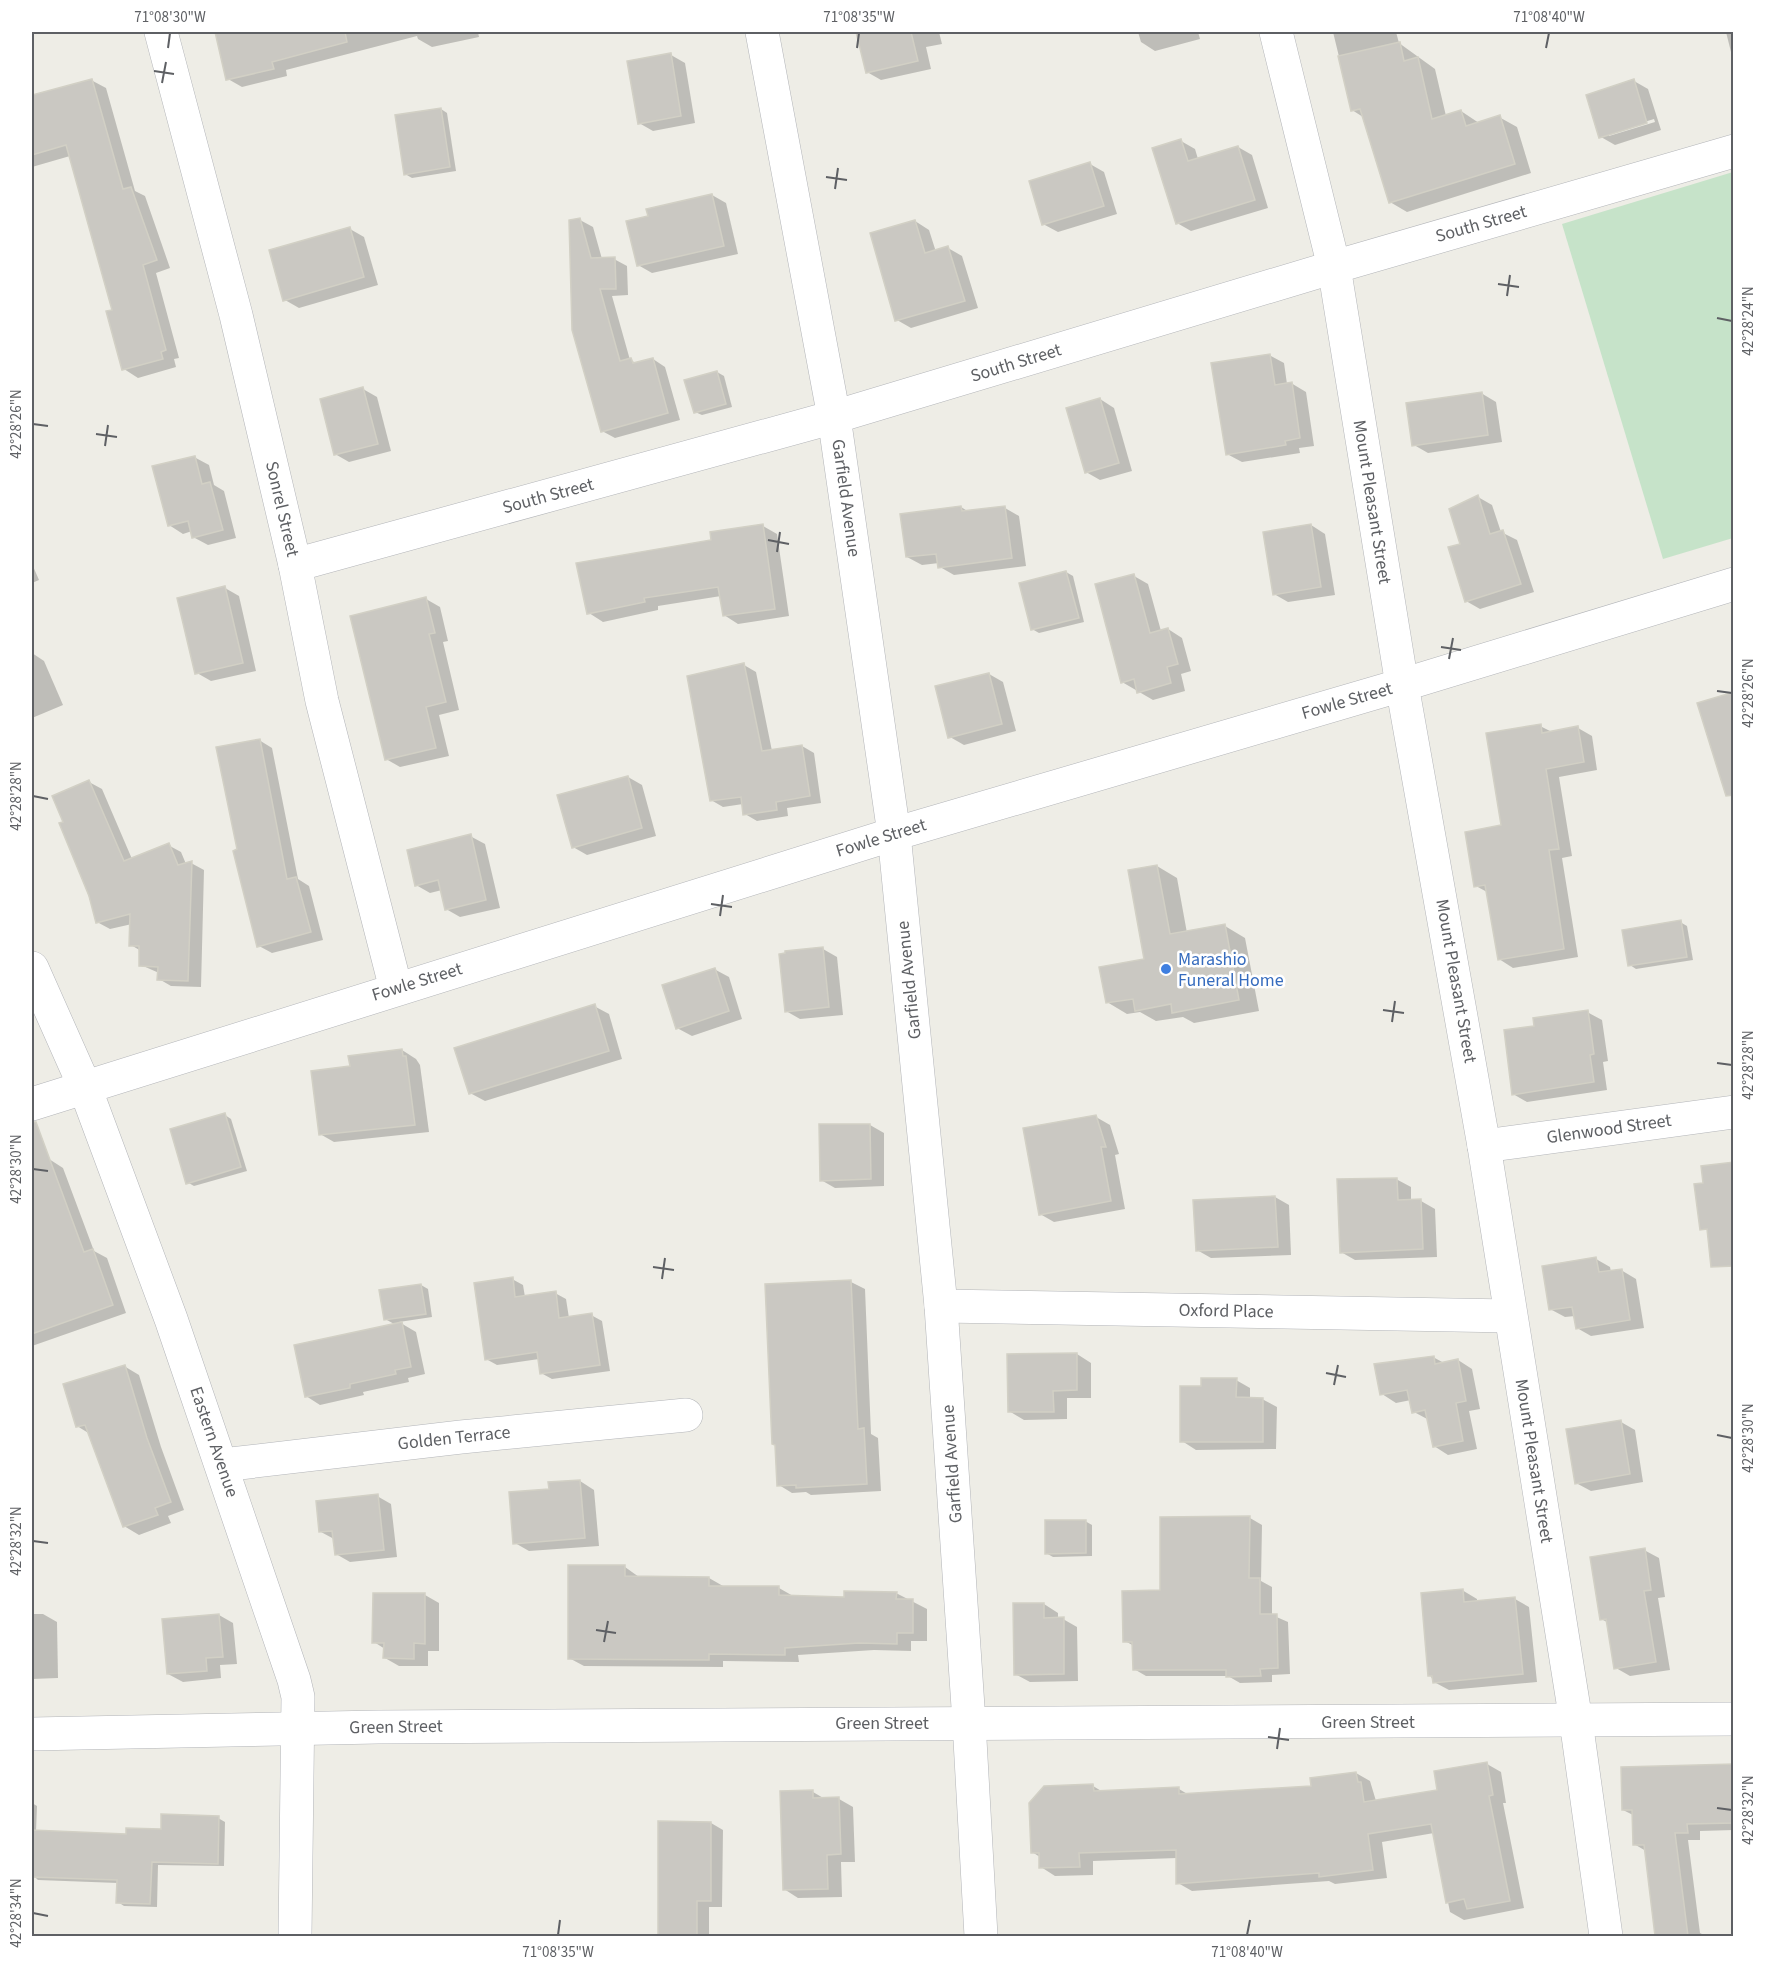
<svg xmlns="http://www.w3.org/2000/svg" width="1765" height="1968" font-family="'Source Sans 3',sans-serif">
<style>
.green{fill:#c6e3c9}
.shadow{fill:#0003;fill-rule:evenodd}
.building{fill:#cac8c2;stroke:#d2d0c5;stroke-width:1.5}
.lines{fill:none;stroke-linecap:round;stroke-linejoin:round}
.minor-casing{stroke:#b3b5b9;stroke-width:34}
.tertiary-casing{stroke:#b3b5b9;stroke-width:34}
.minor{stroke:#fff;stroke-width:33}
.tertiary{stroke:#fff;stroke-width:33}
.ticks{fill:none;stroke:#5e6064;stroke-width:2}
.shop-dot{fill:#3f7fe0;stroke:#fff;stroke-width:2}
.labels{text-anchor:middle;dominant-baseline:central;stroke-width:5;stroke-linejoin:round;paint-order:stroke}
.street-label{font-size:18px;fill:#5e6064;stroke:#fff}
.shop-label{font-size:18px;fill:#366cbe;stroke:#fff;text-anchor:start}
.neatline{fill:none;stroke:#5e6064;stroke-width:2}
.ticks-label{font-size:15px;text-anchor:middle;fill:#5e6064}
</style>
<rect width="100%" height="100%" fill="#eeede6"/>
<polygon class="green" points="1733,172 1733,538 1663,559 1562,224"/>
<g class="shadow">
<polygon points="216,32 478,32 479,37 432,47 418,39 417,36 286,70 287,76 242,87 228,79"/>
<polygon points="857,32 939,32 942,44 926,47 931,69 881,80 867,72"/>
<polygon points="1138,32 1198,32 1200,39 1155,51 1141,42"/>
<polygon points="1333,32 1396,32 1399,43 1435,69 1446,116 1461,111 1479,123 1499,117 1517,127 1531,173 1407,212 1390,202 1363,117 1352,110"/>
<polygon points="1726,32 1734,32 1734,53 1731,52"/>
<polygon points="671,55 685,63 695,123 653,131 639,123"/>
<polygon points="91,80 106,88 135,191 145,196 170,268 156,273 179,358 174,359 176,367 138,378 124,369 114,311 70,156 32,167 32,97"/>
<path d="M1634,81L1648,89L1661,130L1615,145L1601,137ZM1654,119L1655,122L1609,136V133Z"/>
<polygon points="441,109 447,113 456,171 412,178 405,174"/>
<polygon points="1181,141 1195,149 1198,159 1238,147 1252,155 1268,208 1191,231 1177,223"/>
<polygon points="1090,164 1104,172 1117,214 1058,232 1043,224"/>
<polygon points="712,195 726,203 738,254 652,273 638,265"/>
<polygon points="580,220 593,227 602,259 614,259 627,266 628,295 612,296 630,360 638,364 653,359 665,367 680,420 615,438 602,431"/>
<polygon points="915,221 929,230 936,252 948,248 962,256 978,308 911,328 897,320"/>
<polygon points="350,229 364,237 378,285 299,308 285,300"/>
<polygon points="1269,355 1284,363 1287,384 1291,383 1306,392 1314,446 1299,448 1300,453 1242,462 1227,454"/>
<polygon points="717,372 724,376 732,407 702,415 695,412"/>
<polygon points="363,389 377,397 391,451 349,462 335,454"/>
<polygon points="1481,393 1496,402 1502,442 1428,453 1414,445"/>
<polygon points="1100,399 1114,408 1132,471 1100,480 1086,472"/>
<polygon points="194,457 209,465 214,485 224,491 236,538 208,545 193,537 192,531 183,534 169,525"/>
<polygon points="1478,497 1492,505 1501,532 1517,540 1534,592 1480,609 1466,601 1462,545"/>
<polygon points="961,507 969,512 1005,508 1019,516 1026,566 954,575 940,567 939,563 922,565 907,557"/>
<polygon points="1311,525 1325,534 1335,595 1288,602 1274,594"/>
<polygon points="763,526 777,534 789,616 738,624 724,615 721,596 658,606 658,610 603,622 589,613 712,541"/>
<polygon points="32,564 39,580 32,583"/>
<polygon points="1066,572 1073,576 1084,622 1039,633 1032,629"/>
<polygon points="1134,576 1148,584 1161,631 1168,629 1182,638 1191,671 1181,674 1185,691 1153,700 1122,682"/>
<polygon points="225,588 239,596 256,671 211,681 197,673"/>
<polygon points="426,599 440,607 448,641 443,642 459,710 439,715 449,756 400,767 386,759"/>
<polygon points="32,653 44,661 63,705 32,718"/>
<polygon points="744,665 756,672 772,751 802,746 814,753 821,803 787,808 788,816 757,821 745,814 743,804 723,807 711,800"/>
<polygon points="989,674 1003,682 1016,731 964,745 950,737"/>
<polygon points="1540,726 1552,732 1578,728 1592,736 1597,770 1559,777 1572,856 1562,858 1578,957 1513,968 1499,959 1487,892 1476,886 1503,826"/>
<polygon points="259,740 272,748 298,879 309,886 323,940 272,953 259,946"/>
<polygon points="628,777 642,785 656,836 587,855 573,847"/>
<polygon points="89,782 102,789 132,859 168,845 181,852 186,864 191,863 204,870 201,987 171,986 159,979 159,973 141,965 141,951 131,945 132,924 110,929 97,922 65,822"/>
<polygon points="470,836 485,844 500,908 460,917 446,909 442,890 430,893 416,885"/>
<polygon points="1157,866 1177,878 1187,933 1225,926 1245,938 1259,1011 1194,1023 1183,1017 1156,1021 1140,1012 1127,1014 1107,1002 1146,960"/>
<polygon points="1680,922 1687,926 1693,960 1636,969 1630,965"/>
<polygon points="823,949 837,957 843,1015 800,1019 786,1011"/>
<polygon points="714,969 729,977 742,1019 692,1036 677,1028"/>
<polygon points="594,1006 609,1014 622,1059 485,1101 470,1093"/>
<polygon points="1587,1012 1602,1020 1608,1061 1603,1062 1607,1090 1527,1102 1513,1094 1536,1027"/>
<polygon points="402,1050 416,1059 420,1065 429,1132 334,1142 320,1134 351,1067"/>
<polygon points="225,1115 231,1119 247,1171 194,1186 187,1182"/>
<polygon points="1096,1117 1110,1125 1119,1154 1115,1155 1125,1209 1054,1222 1040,1214"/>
<polygon points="870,1125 884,1133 884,1186 835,1188 821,1180"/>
<polygon points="49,1159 63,1168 94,1251 107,1258 126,1313 32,1346 32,1301 36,1300 32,1287 32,1166"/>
<polygon points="1396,1179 1411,1187 1411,1201 1421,1201 1435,1209 1437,1257 1355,1260 1341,1252"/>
<polygon points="1275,1197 1289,1205 1291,1255 1211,1258 1197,1250"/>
<polygon points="1596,1259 1610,1267 1611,1272 1621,1270 1636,1279 1644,1328 1591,1336 1577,1328 1575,1316 1565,1317 1550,1309"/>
<polygon points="512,1279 523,1285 525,1297 555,1293 566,1299 569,1318 591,1315 602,1321 610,1371 552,1379 541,1373 539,1359 497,1365 486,1359"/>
<polygon points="851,1282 865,1289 871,1434 878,1438 881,1491 811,1495 806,1492 792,1493 779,1485"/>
<polygon points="421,1285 428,1289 432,1317 399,1322 416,1332 425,1374 408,1378 409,1382 363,1392 364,1395 320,1405 306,1396 396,1325 385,1319"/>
<polygon points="1077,1354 1091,1363 1091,1398 1067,1398 1067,1419 1024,1420 1009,1411"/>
<polygon points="1433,1357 1444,1363 1458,1360 1472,1369 1480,1409 1469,1411 1477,1449 1448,1455 1434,1446 1429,1420 1414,1412 1411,1400 1396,1403 1382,1394"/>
<polygon points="124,1366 139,1375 161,1447 184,1510 168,1516 171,1523 139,1535 124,1526 90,1434 77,1426"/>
<polygon points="1236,1380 1250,1388 1250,1399 1262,1399 1277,1407 1276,1449 1196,1450 1182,1441 1203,1387"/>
<polygon points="1621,1422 1635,1430 1643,1482 1591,1491 1576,1483"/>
<polygon points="580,1481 594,1490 599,1546 529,1551 515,1543 550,1490"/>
<polygon points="377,1496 391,1504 397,1557 350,1562 336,1554 334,1539 321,1532"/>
<polygon points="1250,1518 1262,1525 1261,1581 1272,1587 1272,1615 1288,1622 1290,1674 1272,1675 1272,1682 1240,1683 1228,1676 1146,1676 1134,1669 1134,1646 1125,1641"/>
<polygon points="1085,1521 1092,1525 1092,1556 1053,1557 1046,1553"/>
<polygon points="1644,1550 1659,1558 1665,1597 1658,1598 1670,1670 1630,1676 1616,1668 1609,1623 1601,1619"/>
<polygon points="625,1567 639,1577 709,1578 723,1586 779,1588 793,1596 846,1598 896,1593 927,1609 927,1641 911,1641 911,1651 874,1650 798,1655 799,1662 723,1661 723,1667 584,1666 569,1658"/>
<polygon points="1462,1590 1477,1599 1477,1602 1515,1599 1529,1607 1537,1682 1449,1690 1434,1682 1430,1675"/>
<polygon points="425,1595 439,1603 439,1651 428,1651 428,1666 399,1666 385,1658 385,1649 374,1642"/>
<polygon points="1044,1604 1058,1613 1058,1619 1063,1619 1077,1627 1078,1681 1030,1682 1015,1674"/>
<polygon points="32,1614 43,1614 57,1622 58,1678 32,1679"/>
<polygon points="219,1615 233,1623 237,1664 220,1665 221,1678 183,1682 168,1674"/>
<polygon points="1487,1764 1501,1772 1506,1803 1503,1803 1524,1908 1464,1920 1450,1912 1434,1833 1382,1842 1387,1878 1335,1884 1329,1881 1192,1891 1178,1883 1177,1858 1093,1861 1093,1875 1055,1876 1041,1867 1040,1857 1032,1852 1093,1786 1103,1792 1179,1789 1189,1795 1312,1787 1356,1773 1370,1781 1376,1801 1439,1791"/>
<polygon points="1734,1765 1734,1830 1700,1831 1700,1840 1688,1840 1700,1933 1706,1936 1656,1936 1646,1851 1634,1844 1633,1815 1623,1810"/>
<polygon points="813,1792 825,1799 839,1799 853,1807 855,1862 841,1862 842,1897 798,1898 784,1889"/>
<polygon points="32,1803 37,1806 36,1832 127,1836 218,1818 225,1822 224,1866 158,1865 157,1907 124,1906 118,1902 118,1883 38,1880 32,1874"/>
<polygon points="660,1823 711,1823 723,1830 722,1907 709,1907 709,1936 658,1936"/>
</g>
<g class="building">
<polygon points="215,32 345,32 347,42 272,62 274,69 226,80"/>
<polygon points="856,32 911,32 918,61 866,73"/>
<polygon points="1400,42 1404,61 1418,57 1432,119 1461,110 1466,126 1500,115 1515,164 1389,203 1360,109 1351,111 1338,56"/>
<polygon points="671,53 681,116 638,124 627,61"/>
<polygon points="92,79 123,189 131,187 157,260 143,265 166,350 161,352 163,359 122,370 106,311 112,310 66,145 32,155 32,95"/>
<polygon points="1634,79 1647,123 1599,138 1586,95"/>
<polygon points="441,108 450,167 404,175 395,115"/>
<polygon points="1181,139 1188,161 1238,146 1255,200 1176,224 1152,148"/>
<polygon points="1090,162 1104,206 1042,225 1029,181"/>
<polygon points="712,194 724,246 637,266 626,221 648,216 646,209"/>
<polygon points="580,218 591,258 615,257 616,289 600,289 620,361 631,358 633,363 653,358 668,413 601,432 572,330 569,220"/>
<polygon points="915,220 925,253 948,246 965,301 895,321 870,233"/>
<polygon points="350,227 364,277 283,301 269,250"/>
<polygon points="1270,354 1275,385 1292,382 1300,438 1285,441 1286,445 1226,455 1211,363"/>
<polygon points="717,371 726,404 694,413 684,380"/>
<polygon points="363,387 378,444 334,455 320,399"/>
<polygon points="1482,392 1488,435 1412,446 1406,403"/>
<polygon points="1100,398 1119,463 1085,473 1066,408"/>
<polygon points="195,456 202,484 210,482 223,530 192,538 188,521 168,526 152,466"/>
<polygon points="1478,495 1490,534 1503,530 1521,584 1465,602 1448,547 1460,544 1449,509"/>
<polygon points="961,506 962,511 1005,506 1012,558 938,568 936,554 906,557 900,514"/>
<polygon points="763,524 775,609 723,616 718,587 644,598 645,602 587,614 576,563 711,540 710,532"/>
<polygon points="1311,524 1321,587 1273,595 1263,532"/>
<polygon points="1066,571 1079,618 1031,630 1019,583"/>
<polygon points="1134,574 1150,633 1168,628 1178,664 1167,667 1171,683 1137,693 1134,679 1121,683 1095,584"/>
<polygon points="225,586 243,663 195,674 177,598"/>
<polygon points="426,597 435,633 429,634 446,702 426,707 436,748 385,760 350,616"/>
<polygon points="744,663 762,751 802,745 810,796 776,802 777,810 743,815 741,797 710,801 687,676"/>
<polygon points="989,673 1002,724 948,738 935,686"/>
<polygon points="1734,692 1734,795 1726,796 1697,703"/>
<polygon points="1541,724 1542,733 1578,726 1584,762 1546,769 1559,849 1549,850 1564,949 1498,960 1485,885 1474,887 1465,832 1501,825 1486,733"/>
<polygon points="260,739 287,879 296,877 311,932 257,947 233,851 237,849 216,747"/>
<polygon points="628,776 642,828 572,848 557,795"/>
<polygon points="89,780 124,861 169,843 178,865 192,861 188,981 157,980 158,967 139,966 139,946 129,946 130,914 96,923 89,896 59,823 63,822 52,796"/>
<polygon points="471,834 486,900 445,910 438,880 415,886 407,850"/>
<polygon points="1157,865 1170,934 1225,924 1239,1000 1172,1013 1171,1004 1135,1011 1133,999 1106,1003 1099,967 1144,959 1128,870"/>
<polygon points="1681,920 1687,957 1628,966 1622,930"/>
<polygon points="823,947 829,1007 785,1012 779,954 785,953 785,951"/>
<polygon points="715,968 729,1011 676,1029 662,985"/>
<polygon points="595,1004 609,1051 469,1094 454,1048"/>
<polygon points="1588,1010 1594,1054 1590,1055 1594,1082 1512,1095 1504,1030 1534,1026 1533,1018"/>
<polygon points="402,1049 403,1056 406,1056 415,1125 319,1135 311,1071 350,1066 348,1056"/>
<polygon points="225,1113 241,1167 186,1184 170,1129"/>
<polygon points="1096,1115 1106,1147 1101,1147 1111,1201 1039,1215 1023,1128"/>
<polygon points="32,1122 36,1122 84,1252 93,1249 113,1305 32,1334"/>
<polygon points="819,1124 870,1124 871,1179 820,1181"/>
<polygon points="1734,1162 1734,1266 1711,1267 1707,1229 1700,1230 1694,1184 1703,1183 1701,1166"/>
<polygon points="1397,1178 1398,1200 1421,1199 1423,1249 1340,1253 1337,1179"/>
<polygon points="1275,1196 1278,1247 1196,1251 1193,1200"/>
<polygon points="1596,1257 1599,1272 1622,1269 1630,1320 1576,1329 1572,1307 1549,1310 1542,1266"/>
<polygon points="513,1277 515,1297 556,1291 559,1318 592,1313 600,1365 540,1374 537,1352 485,1360 474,1283"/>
<polygon points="851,1280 858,1429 864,1428 867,1484 796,1488 796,1485 777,1486 775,1445 772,1444 765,1284"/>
<polygon points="421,1284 426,1314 384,1320 379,1290"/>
<polygon points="402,1322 411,1367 395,1370 396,1374 350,1384 350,1388 305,1397 294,1345"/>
<polygon points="1077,1353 1077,1390 1053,1391 1054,1412 1008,1412 1007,1354"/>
<polygon points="1434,1356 1435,1364 1458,1359 1466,1401 1456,1403 1463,1441 1433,1447 1425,1410 1412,1413 1407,1390 1380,1395 1374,1364"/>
<polygon points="125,1365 147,1438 171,1502 155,1508 158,1515 123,1527 85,1425 76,1427 63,1384"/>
<polygon points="1201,1378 1237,1378 1236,1397 1263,1398 1263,1442 1180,1442 1180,1386 1201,1386"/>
<polygon points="1621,1420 1630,1474 1575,1484 1566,1429"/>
<polygon points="580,1480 585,1538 513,1544 509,1492 549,1489 548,1482"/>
<polygon points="378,1494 384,1550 335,1555 332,1531 319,1532 316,1501"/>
<polygon points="1250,1516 1249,1578 1260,1578 1260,1614 1277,1614 1278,1668 1260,1669 1261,1676 1226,1677 1226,1670 1133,1670 1132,1642 1123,1642 1122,1591 1160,1590 1160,1517"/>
<polygon points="1045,1520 1086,1520 1086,1553 1045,1554"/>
<polygon points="1645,1548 1651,1590 1644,1591 1656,1662 1614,1669 1606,1619 1600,1620 1590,1557"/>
<polygon points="568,1565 625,1565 625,1576 709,1577 709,1586 779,1586 779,1595 844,1597 844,1591 897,1592 896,1599 913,1599 913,1633 897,1633 897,1644 859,1643 785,1648 785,1655 709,1654 709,1660 568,1659"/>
<polygon points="1463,1589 1464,1602 1515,1597 1523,1674 1433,1683 1432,1676 1428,1676 1421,1593"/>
<polygon points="373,1593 425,1593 425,1644 414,1643 414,1659 383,1658 384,1643 372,1643"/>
<polygon points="1013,1603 1044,1603 1044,1618 1064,1617 1064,1674 1014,1675"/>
<polygon points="219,1614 223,1657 206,1658 207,1671 167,1674 162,1619"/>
<polygon points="1487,1762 1493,1795 1489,1796 1510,1901 1467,1909 1464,1899 1446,1903 1431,1824 1368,1834 1373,1870 1319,1877 1319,1873 1176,1884 1176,1850 1079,1853 1080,1867 1039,1868 1039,1853 1031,1853 1029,1803 1044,1786 1093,1784 1094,1791 1179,1787 1179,1794 1311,1786 1310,1778 1356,1772 1358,1782 1361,1782 1364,1802 1437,1790 1434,1771"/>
<polygon points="1734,1764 1734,1823 1687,1824 1688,1833 1675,1833 1688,1936 1655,1936 1644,1845 1633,1845 1632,1810 1622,1810 1621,1767"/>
<polygon points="813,1790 813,1798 839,1797 841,1854 827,1855 828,1889 783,1890 780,1791"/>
<polygon points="161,1814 219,1816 218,1864 152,1862 150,1904 116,1903 117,1880 32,1877 32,1830 126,1834 126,1828 161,1829"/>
<polygon points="658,1821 711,1822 711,1901 697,1901 697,1936 658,1936"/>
</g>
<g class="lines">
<defs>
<g id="minor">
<polyline points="161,32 236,315 295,565 322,701 396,989"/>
<polyline points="1276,32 1334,267 1402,685 1484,1146 1576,1721 1606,1936"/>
<polyline points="295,565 834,417 1334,267 1734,151"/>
<polyline points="32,968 84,1085 171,1319 294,1680 298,1697 295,1936"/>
<polyline points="32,1104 894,834 1402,685 1734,584"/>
<polyline points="1484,1146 1734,1112"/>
<polyline points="941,1306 1510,1316"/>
<polyline points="222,1465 461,1437 686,1415"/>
<polyline points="969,1722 981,1936"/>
</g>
<g id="tertiary">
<polyline points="762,32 834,417 894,834 941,1306 969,1722"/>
<polyline points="32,1734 378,1727 1734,1719"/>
</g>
</defs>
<use href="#minor" class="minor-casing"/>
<use href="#tertiary" class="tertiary-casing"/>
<use href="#minor" class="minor"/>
<use href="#tertiary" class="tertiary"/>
</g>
<path class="ticks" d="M168,48L170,33M857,48L859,33M1546,48L1549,33M154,71L174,74M162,83L166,62M826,177L847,180M835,189L838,168M1498,284L1519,287M1507,296L1510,275M1717,318L1732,321M33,424L48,426M96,434L117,437M105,446L108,425M768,540L789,544M777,552L780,532M1441,647L1461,650M1449,659L1453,638M1717,691L1732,693M33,796L48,799M711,904L732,907M720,916L723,895M1383,1010L1404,1013M1392,1022L1395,1001M1717,1063L1732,1065M33,1169L48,1171M653,1267L674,1270M662,1279L665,1258M1326,1373L1346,1377M1334,1385L1338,1365M1717,1435L1732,1438M33,1541L48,1543M596,1630L616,1633M604,1642L608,1621M1268,1737L1289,1740M1277,1749L1280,1728M1717,1808L1732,1810M33,1913L48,1916M558,1935L560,1920M1247,1935L1250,1920"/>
<circle class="shop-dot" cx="1166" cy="969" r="6"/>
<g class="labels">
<g class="street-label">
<text transform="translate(1481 224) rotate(-16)">South Street</text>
<text transform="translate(1016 363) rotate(-17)">South Street</text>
<text transform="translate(548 496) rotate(-15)">South Street</text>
<text transform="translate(846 498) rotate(82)">Garfield Avenue</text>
<text transform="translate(1372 502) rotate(81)">Mount Pleasant Street</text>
<text transform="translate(282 509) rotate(77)">Sonrel Street</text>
<text transform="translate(1347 701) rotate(-16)">Fowle Street</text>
<text transform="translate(881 838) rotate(-17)">Fowle Street</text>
<text transform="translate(909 980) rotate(-96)">Garfield Avenue</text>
<text transform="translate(1456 981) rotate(80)">Mount Pleasant Street</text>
<text transform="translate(417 982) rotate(-17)">Fowle Street</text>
<text transform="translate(1609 1129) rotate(-8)">Glenwood Street</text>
<text transform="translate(1226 1311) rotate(1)">Oxford Place</text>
<text transform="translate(454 1438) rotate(-6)">Golden Terrace</text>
<text transform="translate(214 1442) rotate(71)">Eastern Avenue</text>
<text transform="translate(1534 1461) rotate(81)">Mount Pleasant Street</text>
<text transform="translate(952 1464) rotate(-94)">Garfield Avenue</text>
<text x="1368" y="1722">Green Street</text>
<text x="882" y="1723">Green Street</text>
<text transform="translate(396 1727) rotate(-1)">Green Street</text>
</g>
<g class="shop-label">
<text x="1178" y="959">Marashio<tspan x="1178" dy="21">Funeral Home</tspan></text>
</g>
</g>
<rect width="1765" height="1968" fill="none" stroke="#ffffff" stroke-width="66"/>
<rect x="33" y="33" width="1699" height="1902" class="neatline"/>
<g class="ticks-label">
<text x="170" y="22">71°08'30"W</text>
<text x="859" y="22">71°08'35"W</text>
<text x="1549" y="22">71°08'40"W</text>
<text transform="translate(1748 321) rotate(-90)" y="5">42°28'24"N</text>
<text transform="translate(16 424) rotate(-90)" y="5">42°28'26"N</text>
<text transform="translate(1748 693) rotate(-90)" y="5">42°28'26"N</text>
<text transform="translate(16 796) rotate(-90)" y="5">42°28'28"N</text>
<text transform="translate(1748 1065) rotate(-90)" y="5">42°28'28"N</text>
<text transform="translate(16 1169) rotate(-90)" y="5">42°28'30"N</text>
<text transform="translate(1748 1438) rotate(-90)" y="5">42°28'30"N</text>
<text transform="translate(16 1541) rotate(-90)" y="5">42°28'32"N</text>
<text transform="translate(1748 1810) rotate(-90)" y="5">42°28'32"N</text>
<text transform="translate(16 1913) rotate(-90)" y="5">42°28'34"N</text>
<text x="558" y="1957">71°08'35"W</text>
<text x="1247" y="1957">71°08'40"W</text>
</g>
</svg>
